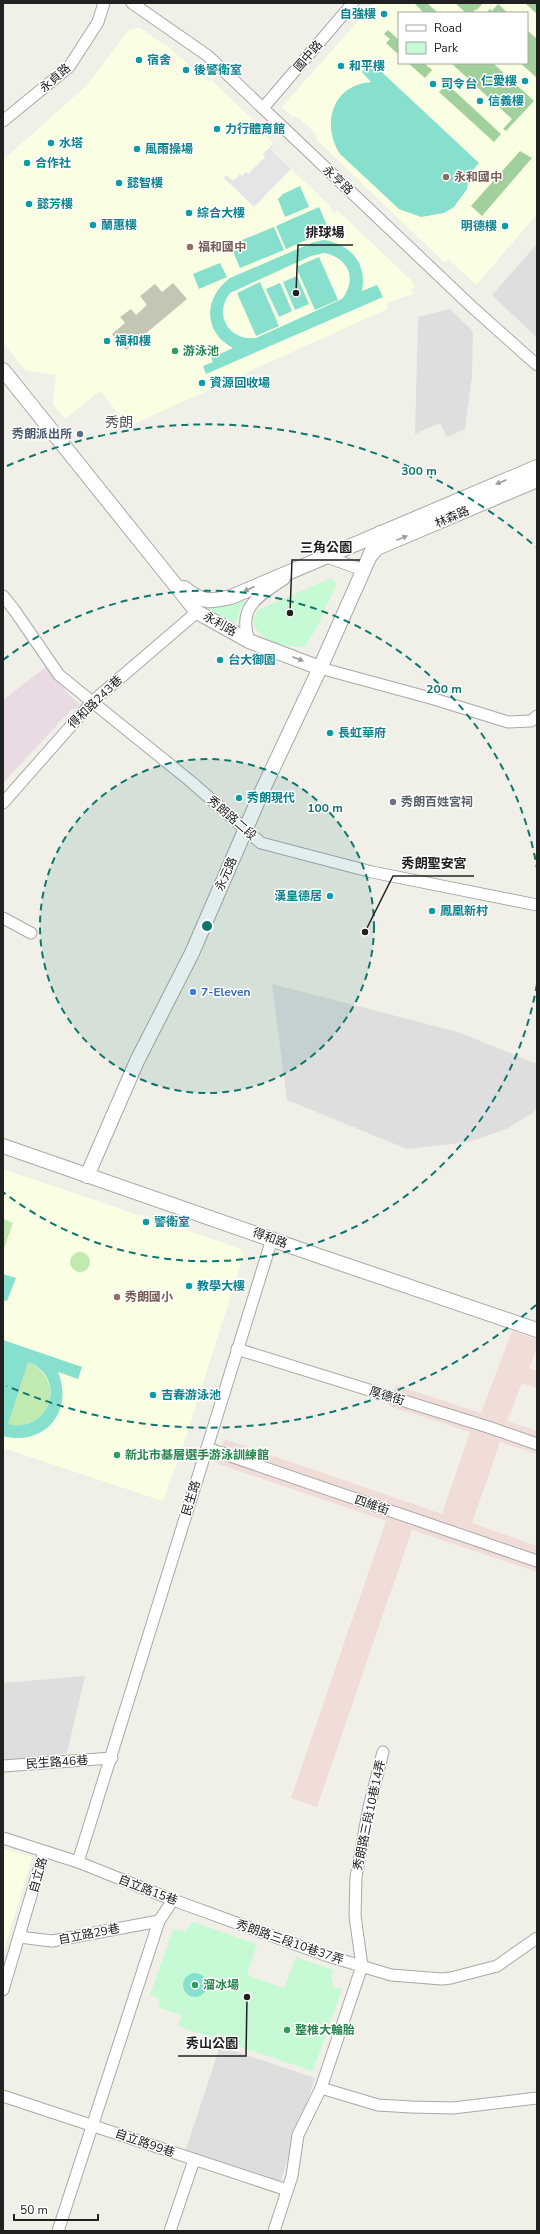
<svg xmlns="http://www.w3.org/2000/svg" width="540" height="2234" font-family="'Nunito Sans','Noto Sans TC',sans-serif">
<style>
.residential{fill:#dfdede}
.commercial{fill:#f1ddd7}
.industrial{fill:#eadae4}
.education{fill:#faffe3;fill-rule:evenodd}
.construction{fill:#c2c6b3}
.grass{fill:#c0eaaf}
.forest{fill:#a2d09d}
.park{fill:#c6fad4}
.pitch{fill:#87dfce;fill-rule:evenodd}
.parking{fill:#e5e5e5}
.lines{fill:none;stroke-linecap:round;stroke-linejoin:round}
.minor-casing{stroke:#a8a8a8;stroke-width:13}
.tertiary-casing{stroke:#a8a8a8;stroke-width:16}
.minor{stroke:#fff;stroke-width:11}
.tertiary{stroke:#fff;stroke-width:14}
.oneway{fill:#9b9b9b}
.ring{fill:none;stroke:#0f766e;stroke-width:2;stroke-dasharray:7 5}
.culture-dot{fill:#0f9aa8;stroke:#fff;stroke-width:1.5}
.education-dot{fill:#8d6e63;stroke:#fff;stroke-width:1.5}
.leisure-dot{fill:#2e9e5b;stroke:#fff;stroke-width:1.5}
.service-dot{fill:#5c6f8a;stroke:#fff;stroke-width:1.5}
.worship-dot{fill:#6b7280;stroke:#fff;stroke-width:1.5}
.shop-dot{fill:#3f7fe0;stroke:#fff;stroke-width:1.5}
.labels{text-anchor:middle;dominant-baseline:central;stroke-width:3;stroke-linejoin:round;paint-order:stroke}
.culture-label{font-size:12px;font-weight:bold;fill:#0d838f;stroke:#fff;text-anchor:start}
.street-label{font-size:12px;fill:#212121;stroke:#fff}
.education-label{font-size:12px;font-weight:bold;fill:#785e54;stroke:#fff;text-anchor:start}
.leisure-label{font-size:12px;font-weight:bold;fill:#27864d;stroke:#fff;text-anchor:start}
.service-label{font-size:12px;font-weight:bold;fill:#4e5e75;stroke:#fff;text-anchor:end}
.worship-label{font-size:12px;font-weight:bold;fill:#5b616d;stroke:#fff;text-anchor:start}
.shop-label{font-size:12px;font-weight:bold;fill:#366cbe;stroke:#fff;text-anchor:start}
.quarter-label{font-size:14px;fill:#545454;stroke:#fff}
.centre{fill:#0f766e;stroke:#fff;stroke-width:2}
.ring-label{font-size:12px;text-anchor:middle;font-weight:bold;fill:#0f766e;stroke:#fff;stroke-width:3;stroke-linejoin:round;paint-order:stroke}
.leader{fill:none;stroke:#212121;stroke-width:1.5}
.callout-dot{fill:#212121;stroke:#fff;stroke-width:1.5}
.callout-label{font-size:13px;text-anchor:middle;font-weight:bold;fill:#212121;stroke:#fff;stroke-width:3;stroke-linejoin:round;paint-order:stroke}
</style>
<rect width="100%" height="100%" fill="#f1f0e8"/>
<g class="residential">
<polygon points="537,244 537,338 492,295"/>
<polygon points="450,309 473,331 472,376 465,429 447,437 440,423 415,434 418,317"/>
<polygon points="272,984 458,1032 537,1064 537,1108 533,1113 506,1129 469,1142 407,1149 287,1100"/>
<polygon points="85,1676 67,1753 3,1765 3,1683"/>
<polygon points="220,2046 315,2078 280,2183 185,2152"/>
</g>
<polygon class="commercial" points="512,1331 537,1339 537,1348 529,1368 537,1371 537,1388 522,1383 507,1421 537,1431 537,1454 500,1442 472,1523 537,1546 537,1572 412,1530 317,1807 291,1798 386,1521 216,1463 224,1439 442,1514 470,1432 389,1406 396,1385 481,1413"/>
<polygon class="industrial" points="47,666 70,696 80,704 75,710 73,708 3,783 3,700"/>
<g class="education">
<path d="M374,3H537V214L476,285L448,259L445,263L316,139V134L298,117L292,116L282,107ZM399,13H527V63H399Z"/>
<polygon points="140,28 173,51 208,82 210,79 267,133 265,135 273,143 270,149 329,205 333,213 338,211 412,281 415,287 411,289 413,294 387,303 387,309 129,426 100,391 65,419 53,404 56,375 26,371 3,343 3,160 86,86 130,29"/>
<polygon points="3,1169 141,1216 141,1214 240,1249 244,1254 184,1443 163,1501 3,1448"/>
<polygon points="3,1848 32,1857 3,1954"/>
</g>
<polygon class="construction" points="173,283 187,299 126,350 112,334 125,323 120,317 131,309 136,315 147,305 140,296 155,284 162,292"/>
<g class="grass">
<polygon points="3,1219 13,1223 3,1251"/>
<circle cx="80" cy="1262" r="10"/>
<path d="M28,1362C68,1380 50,1434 7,1424Z"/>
</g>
<g class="forest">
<polygon points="414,3 427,3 438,13 424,13"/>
<polygon points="455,3 483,3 477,10 475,9 474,13 466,13"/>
<polygon points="525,3 537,3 537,14"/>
<polygon points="498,4 508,13 486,13 490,9 492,11"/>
<polygon points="388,30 399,40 399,55 386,43 390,39 384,34"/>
<polygon points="527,30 537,39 537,78 520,63 527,63"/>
<polygon points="408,63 424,63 432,70 425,78"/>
<polygon points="451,63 493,63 534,101 506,131 503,129 512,119"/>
<polygon points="447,84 501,134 494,142 439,92"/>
<polygon points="520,151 532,158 482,216 471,206"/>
</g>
<g class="park">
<path d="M331,578L336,582L335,588L315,631L305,646C286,650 240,636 258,610Z"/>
<polygon points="243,600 245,602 240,610 237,621 233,622 209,611 208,608 210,606 229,605"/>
<polygon points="193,1922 257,1944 247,1975 284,1988 296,1957 333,1970 331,1978 334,1987 342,1989 313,2071 178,2026 182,2015 159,2008 160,1999 150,1995 173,1929 185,1931"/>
</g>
<g class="pitch">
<path d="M371,62L479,163L470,173L467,189L454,207L444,213L421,217L399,209L340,154C321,124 332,85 371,82L362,72Z"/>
<polygon points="300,186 309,207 285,217 278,199 283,194"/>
<polygon points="319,207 329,230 286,249 276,226"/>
<polygon points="274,227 284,250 240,268 230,245"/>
<path d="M324,240C352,245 367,264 362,291L377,285L383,297L206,374L203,366L213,362L211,358L233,348C202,332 204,297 230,278L314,242ZM324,253C348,257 358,279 342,299L256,338C229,341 213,315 230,293L311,256Z"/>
<polygon points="319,257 338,300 315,310 296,267"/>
<polygon points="220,263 227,277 199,289 193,274"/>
<polygon points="297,276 309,304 295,310 283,282"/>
<polygon points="260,282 279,326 256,336 237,293"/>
<polygon points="280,283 292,311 279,317 266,289"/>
<polygon points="3,1274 16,1278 7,1301 3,1300"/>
<path d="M3,1340L82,1367L78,1379L58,1372C74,1411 45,1447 3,1436ZM28,1362C68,1377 51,1434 8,1424Z"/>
<circle cx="195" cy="1985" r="12"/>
</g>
<polygon class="parking" points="272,145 273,146 270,149 291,169 254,207 224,178 226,175 233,181 240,174 242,176 246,172 248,174 265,157 263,154"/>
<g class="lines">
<defs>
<g id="minor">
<polyline points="132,3 208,56 472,307 537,365"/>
<polyline points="263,108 353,3"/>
<polyline points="3,121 69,67 98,22 104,3"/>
<polyline points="324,556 363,570"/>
<polyline points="3,596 15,611 59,675 189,780 261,843 372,872 537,905"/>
<path d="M249,641C237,606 259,596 284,579"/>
<polyline points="320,668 434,699 508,722 531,721 537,716"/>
<polyline points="3,803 92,702 197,612"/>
<polyline points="3,918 31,933"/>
<polyline points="237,1349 488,1427 537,1444"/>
<polyline points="207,1448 537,1561"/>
<polyline points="3,1766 112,1758"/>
<polyline points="3,1838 78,1862 173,1900 325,1955 391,1975 442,1979 451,1978 497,1966 537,1938"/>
<polyline points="78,1862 272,1239"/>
<polyline points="19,1937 52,1941 159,1921"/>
<polyline points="3,1990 44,1852"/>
<polyline points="321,2088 378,2105 411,2107 453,2108 537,2098"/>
<polyline points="3,2096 287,2190"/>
<polyline points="58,2231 159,1921 173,1900"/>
<polyline points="170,2231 194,2160"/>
<polyline points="274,2231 292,2176 298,2135 321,2088 362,1966 355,1916 356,1877 369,1807 383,1752"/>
</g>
<g id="tertiary">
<polyline points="3,370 197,612 249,641 320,668"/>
<polyline points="370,556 377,548 537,480"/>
<path d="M184,588C203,603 209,602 231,597L537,467"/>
<polyline points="3,1146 322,1257 537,1330"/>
<polyline points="87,1176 137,1061 192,953 263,789 320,668 380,533"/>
</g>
</defs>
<use href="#minor" class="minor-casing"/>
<use href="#tertiary" class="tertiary-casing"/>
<use href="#minor" class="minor"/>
<use href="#tertiary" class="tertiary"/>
</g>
<defs><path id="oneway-solid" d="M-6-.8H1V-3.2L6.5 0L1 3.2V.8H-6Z"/></defs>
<g class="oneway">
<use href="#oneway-solid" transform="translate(501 482) rotate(157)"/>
<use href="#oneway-solid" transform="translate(402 538) rotate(-22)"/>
<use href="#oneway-solid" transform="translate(249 589) rotate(156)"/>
<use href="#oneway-solid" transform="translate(298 659) rotate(21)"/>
</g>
<circle cx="207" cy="926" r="167" fill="#0f766e" fill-opacity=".12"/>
<g class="ring">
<circle cx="207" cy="926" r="167"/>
<path d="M537 984A335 335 0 0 1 3 1192M3 660A335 335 0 0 1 537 868"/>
<path d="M536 1305A502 502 0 0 1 7 1386M7 466A502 502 0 0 1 536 547"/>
</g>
<g class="culture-dot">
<circle cx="384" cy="14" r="4"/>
<circle cx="139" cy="60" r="4"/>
<circle cx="341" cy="66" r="4"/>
<circle cx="186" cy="70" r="4"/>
<circle cx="525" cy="81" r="4"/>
<circle cx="433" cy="84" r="4"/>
<circle cx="480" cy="101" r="4"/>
<circle cx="217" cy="129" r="4"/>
<circle cx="51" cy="143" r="4"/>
<circle cx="137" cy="149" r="4"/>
<circle cx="27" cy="163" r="4"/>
<circle cx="119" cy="183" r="4"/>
<circle cx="29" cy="204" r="4"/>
<circle cx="189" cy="213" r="4"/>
<circle cx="93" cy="225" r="4"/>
<circle cx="505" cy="226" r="4"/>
<circle cx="107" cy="341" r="4"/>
<circle cx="202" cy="383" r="4"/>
<circle cx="220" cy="660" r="4"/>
<circle cx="330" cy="733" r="4"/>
<circle cx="239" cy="798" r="4"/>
<circle cx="330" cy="896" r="4"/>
<circle cx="432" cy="911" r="4"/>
<circle cx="146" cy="1222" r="4"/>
<circle cx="189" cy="1286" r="4"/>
<circle cx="153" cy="1395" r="4"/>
</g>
<g class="education-dot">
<circle cx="446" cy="177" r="4"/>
<circle cx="190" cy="247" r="4"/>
<circle cx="117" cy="1297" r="4"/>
</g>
<g class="leisure-dot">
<circle cx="175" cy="351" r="4"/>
<circle cx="117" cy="1455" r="4"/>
<circle cx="195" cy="1985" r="4"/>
<circle cx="287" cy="2030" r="4"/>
</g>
<circle class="service-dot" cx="80" cy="434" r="4"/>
<circle class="worship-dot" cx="393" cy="802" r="4"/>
<circle class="shop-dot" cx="193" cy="992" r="4"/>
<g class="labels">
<g class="culture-label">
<text x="376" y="14" text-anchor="end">自強樓</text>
<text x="147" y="60">宿舍</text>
<text x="349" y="66">和平樓</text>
<text x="194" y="70">後警衛室</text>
<text x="517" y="81" text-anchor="end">仁愛樓</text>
<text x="441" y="84">司令台</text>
<text x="488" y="101">信義樓</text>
<text x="225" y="129">力行體育館</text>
<text x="59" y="143">水塔</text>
<text x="145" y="149">風雨操場</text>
<text x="35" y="163">合作社</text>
<text x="127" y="183">懿智樓</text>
<text x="37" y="204">懿芳樓</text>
<text x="197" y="213">綜合大樓</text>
<text x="101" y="225">蘭惠樓</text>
<text x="497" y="226" text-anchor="end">明德樓</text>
<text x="115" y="341">福和樓</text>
<text x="210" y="383">資源回收場</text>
<text x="228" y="660">台大御園</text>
<text x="338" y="733">長虹華府</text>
<text x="247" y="798">秀朗現代</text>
<text x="322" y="896" text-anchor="end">漢皇德居</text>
<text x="440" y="911">鳳凰新村</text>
<text x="154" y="1222">警衛室</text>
<text x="197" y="1286">教學大樓</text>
<text x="161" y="1395">吉春游泳池</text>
</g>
<g class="street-label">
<text transform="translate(308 56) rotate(-49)">國中路</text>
<text transform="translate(55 78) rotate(-41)">永貞路</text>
<text transform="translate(338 180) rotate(43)">永亨路</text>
<text transform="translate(452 517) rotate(-23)">林森路</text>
<text transform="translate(220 624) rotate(29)">永利路</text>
<text transform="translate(95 702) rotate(-44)">得和路243巷</text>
<text transform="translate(232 818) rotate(41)">秀朗路二段</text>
<text transform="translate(226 874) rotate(-66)">永元路</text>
<text transform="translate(270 1238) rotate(20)">得和路</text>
<text transform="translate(387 1396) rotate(17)">厚德街</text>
<text transform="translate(191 1498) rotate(-73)">民生路</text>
<text transform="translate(372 1505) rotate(19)">四維街</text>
<text transform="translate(57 1762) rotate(-4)">民生路46巷</text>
<text transform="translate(369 1815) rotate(-78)">秀朗路三段10巷14弄</text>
<text transform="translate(38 1875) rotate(-74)">自立路</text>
<text transform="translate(148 1890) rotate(21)">自立路15巷</text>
<text transform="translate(89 1934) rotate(-11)">自立路29巷</text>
<text transform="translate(290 1942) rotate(19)">秀朗路三段10巷37弄</text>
<text transform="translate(145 2143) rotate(19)">自立路99巷</text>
</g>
<g class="education-label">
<text x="454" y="177">永和國中</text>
<text x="198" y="247">福和國中</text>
<text x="125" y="1297">秀朗國小</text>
</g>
<g class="leisure-label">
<text x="183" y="351">游泳池</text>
<text x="125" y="1455">新北市基層選手游泳訓練館</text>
<text x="203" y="1985">溜冰場</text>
<text x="295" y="2030">整椎大輪胎</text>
</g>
<g class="service-label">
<text x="72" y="434">秀朗派出所</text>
</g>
<g class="worship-label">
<text x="401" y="802">秀朗百姓宮祠</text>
</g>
<g class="shop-label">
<text x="201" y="992">7-Eleven</text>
</g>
<g class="quarter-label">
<text x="119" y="422">秀朗</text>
</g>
</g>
<circle cx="207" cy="926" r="6" class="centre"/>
<g class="ring-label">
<text x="419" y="475">300 m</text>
<text x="444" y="693">200 m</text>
<text x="325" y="812">100 m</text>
</g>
<path class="leader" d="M296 293L298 245H353M290 613L292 560H360M365 932L393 876H474M247 1997L246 2056H178"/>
<g class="callout-dot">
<circle cx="296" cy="293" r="4"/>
<circle cx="290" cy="613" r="4"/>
<circle cx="365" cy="932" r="4"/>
<circle cx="247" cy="1997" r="4"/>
</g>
<g class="callout-label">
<text x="325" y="237">排球場</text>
<text x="326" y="552">三角公園</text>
<text x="434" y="868">秀朗聖安宮</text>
<text x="212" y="2048">秀山公園</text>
</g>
<rect width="540" height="2234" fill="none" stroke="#212121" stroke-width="8"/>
<rect x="398" y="12" width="130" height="52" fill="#ffffff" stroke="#a6a6a6"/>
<rect x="406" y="25" width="20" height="6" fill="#ffffff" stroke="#a6a6a6"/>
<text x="434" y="32" font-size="12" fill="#212121">Road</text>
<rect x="406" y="42" width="20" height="12" fill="#c6fad4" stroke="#a6a6a6"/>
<text x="434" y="52" font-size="12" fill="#212121">Park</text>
<path d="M14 2214v6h84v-6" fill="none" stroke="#212121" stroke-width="2"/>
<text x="20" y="2214" font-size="12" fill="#212121" stroke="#ffffff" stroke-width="3" paint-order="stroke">50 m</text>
</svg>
